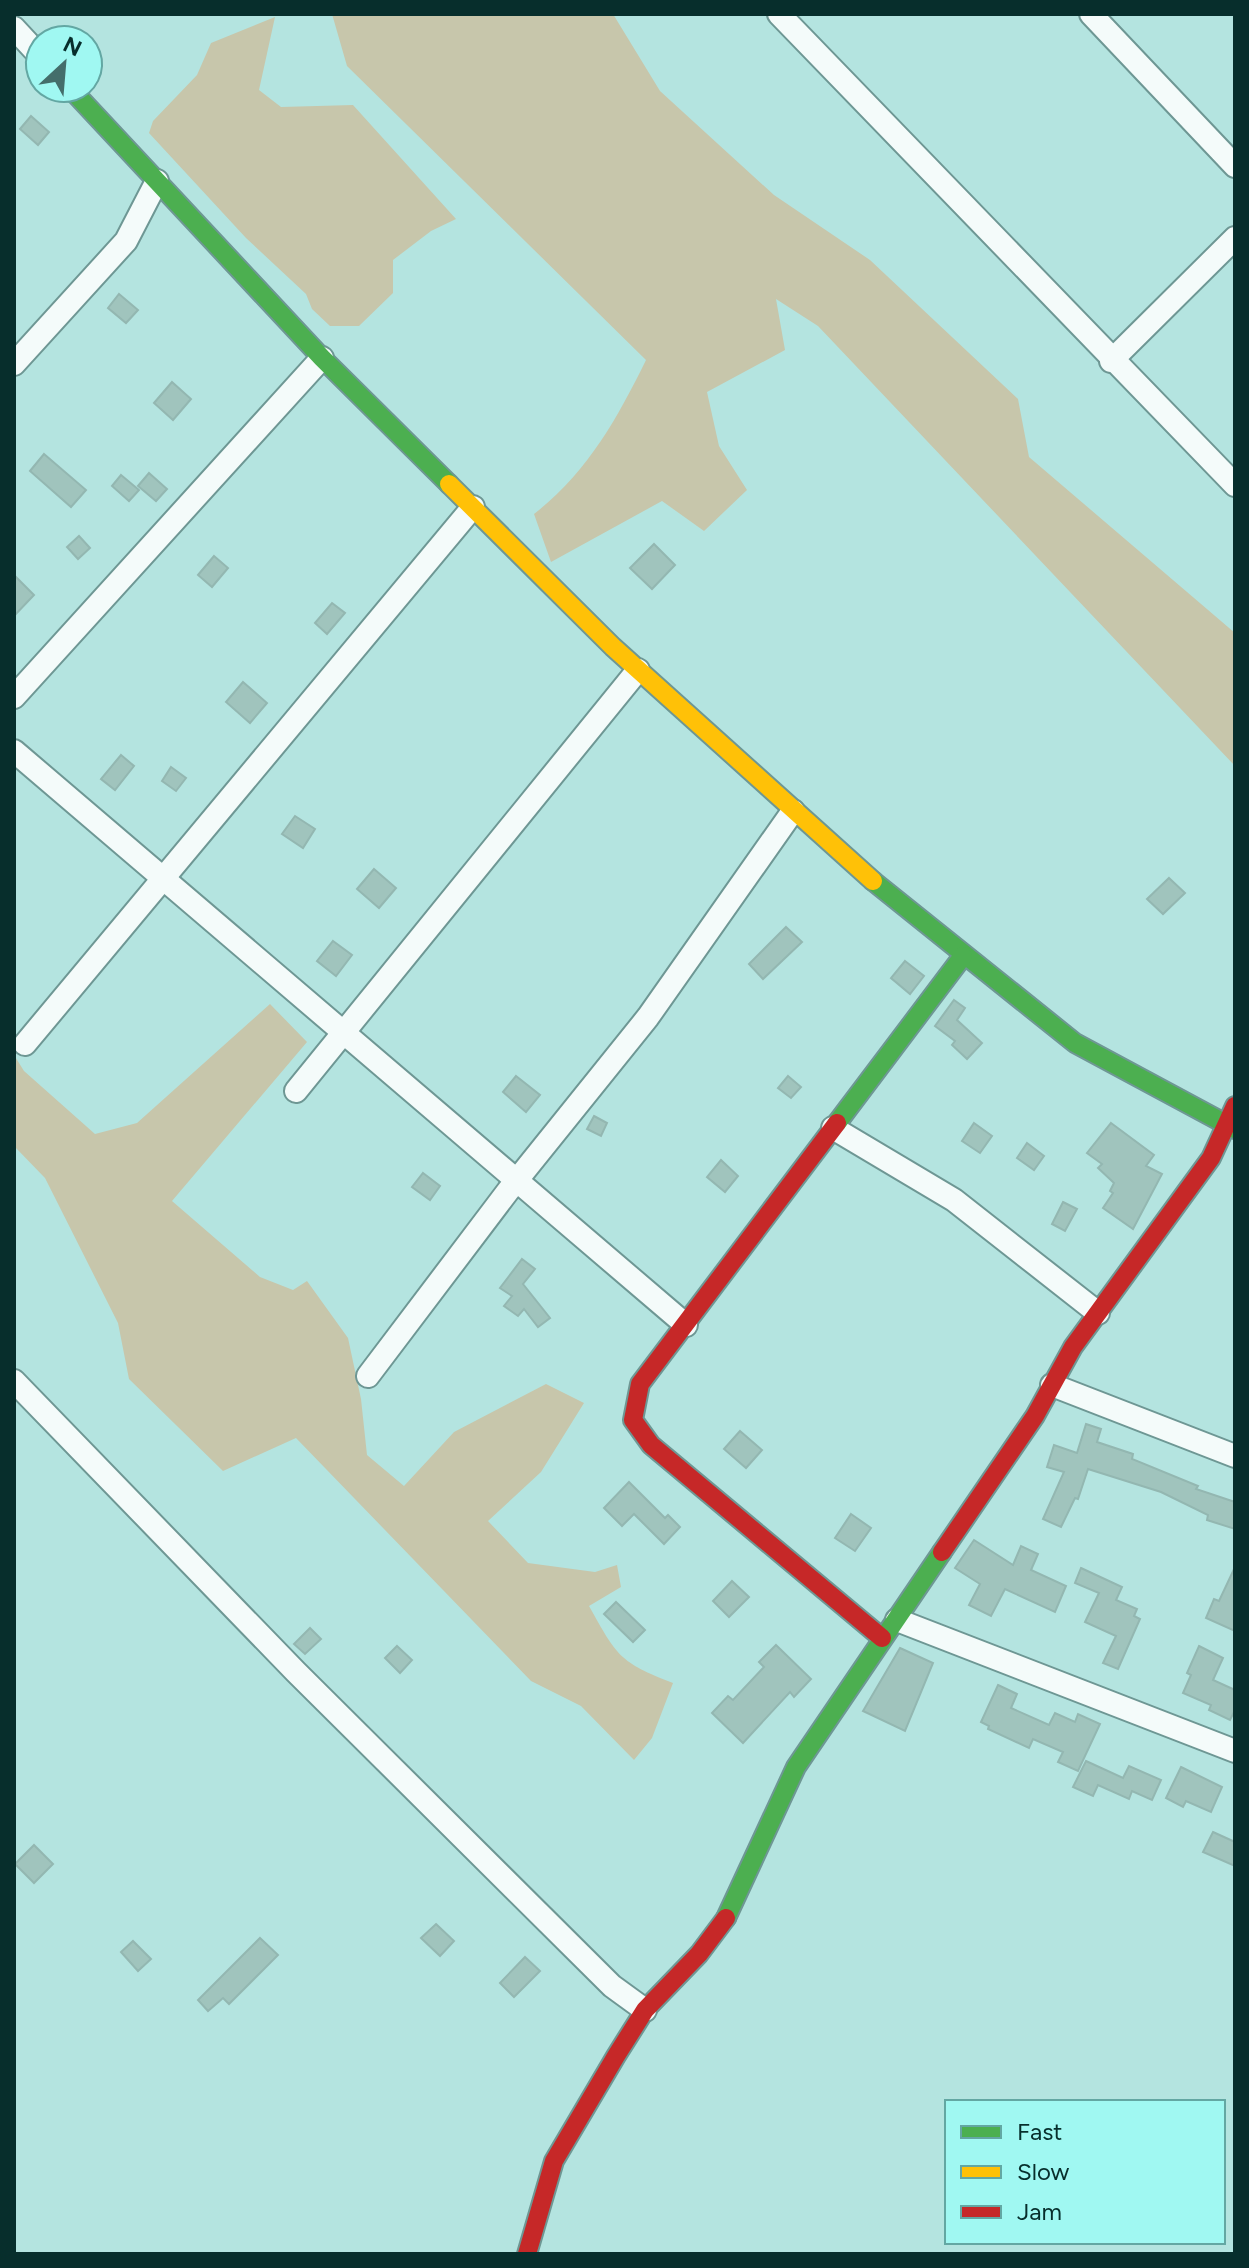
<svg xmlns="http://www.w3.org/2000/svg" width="1249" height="2268" font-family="Figtree,sans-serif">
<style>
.green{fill:#c7c6ab}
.building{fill:#a0c4bd;stroke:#93b7b1;stroke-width:2}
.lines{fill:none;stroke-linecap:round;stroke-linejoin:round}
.street-casing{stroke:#6e9794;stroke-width:26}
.fast-casing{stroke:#6e9794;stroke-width:22}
.slow-casing{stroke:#6e9794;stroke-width:22}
.jam-casing{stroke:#6e9794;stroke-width:22}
.street{stroke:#f4fbfa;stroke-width:22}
.fast{stroke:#4caf50;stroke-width:18}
.slow{stroke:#ffc107;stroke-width:18}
.jam{stroke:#c62828;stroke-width:18}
</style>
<rect width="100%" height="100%" fill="#b4e4e0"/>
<g class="green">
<path d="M332,14H613L660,91L774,195L870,260L1018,399L1029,457L1235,633V766L818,326L776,299L785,350L707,392L719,446L747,490L704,531L662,501L551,562L534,514C587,473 617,419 646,360L347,66Z"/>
<polygon points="275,17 259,90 281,107 353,105 456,219 431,231 393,260 393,293 359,326 330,326 312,309 306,294 246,238 149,133 153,121 197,75 211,43"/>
<path d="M270,1004L307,1042L172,1201L260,1277L293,1290L307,1281L348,1338L361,1399L367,1455L404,1486L454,1432L546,1384L584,1403L541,1472L488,1521L528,1563L595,1572L617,1565L621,1587L589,1606C617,1656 619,1662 673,1683L652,1738L634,1760L581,1706L531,1681L296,1438L223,1471L129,1379L118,1323L45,1178L14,1146V1055L24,1071L95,1134L137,1123Z"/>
</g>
<g class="building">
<polygon points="31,116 49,132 38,145 20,129"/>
<polygon points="119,294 138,310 126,323 108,308"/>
<polygon points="172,382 191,399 173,420 154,403"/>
<polygon points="44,454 86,490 71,507 30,471"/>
<polygon points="149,473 167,489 156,501 138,486"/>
<polygon points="121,475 139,490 129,501 112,486"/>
<polygon points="79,536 90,548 78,559 67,547"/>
<polygon points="654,544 675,565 652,589 630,568"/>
<polygon points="214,556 228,568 212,587 198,575"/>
<polygon points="14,575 34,595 14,616"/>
<polygon points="332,603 345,613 327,634 315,623"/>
<polygon points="243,682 267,703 250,723 226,702"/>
<polygon points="121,755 134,766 115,790 101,779"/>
<polygon points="171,767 186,778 176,791 162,781"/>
<polygon points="295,816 315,829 303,848 282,834"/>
<polygon points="374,869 396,888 379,908 357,889"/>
<polygon points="1169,878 1185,893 1163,914 1147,899"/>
<polygon points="786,927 802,942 763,979 749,964"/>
<polygon points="333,941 352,955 336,976 317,961"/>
<polygon points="905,961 924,976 910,994 891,978"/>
<polygon points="954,1000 965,1008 957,1020 982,1043 967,1059 952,1045 955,1041 935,1026"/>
<polygon points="516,1076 540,1095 526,1112 503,1092"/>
<polygon points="788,1076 801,1087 791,1098 778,1088"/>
<polygon points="594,1116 607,1123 601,1136 587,1129"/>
<polygon points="974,1123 992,1136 980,1153 962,1141"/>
<polygon points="1111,1123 1154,1155 1146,1166 1162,1174 1133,1229 1103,1208 1113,1193 1110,1191 1114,1183 1098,1168 1102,1164 1087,1153"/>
<polygon points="1027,1143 1044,1156 1034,1170 1017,1158"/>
<polygon points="721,1160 738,1176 725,1192 707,1177"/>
<polygon points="423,1173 440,1186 430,1200 412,1187"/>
<polygon points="1063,1202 1077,1209 1065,1231 1052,1224"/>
<polygon points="522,1259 535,1269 523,1284 550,1318 538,1327 524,1309 518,1316 504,1306 512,1296 500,1288"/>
<polygon points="1086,1424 1101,1429 1097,1442 1133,1454 1132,1459 1198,1486 1196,1489 1235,1502 1235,1529 1207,1520 1208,1515 1161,1492 1088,1469 1078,1499 1075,1498 1061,1527 1043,1519 1064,1472 1047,1467 1054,1445 1077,1453"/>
<polygon points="740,1431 762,1450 746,1468 724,1449"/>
<polygon points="629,1482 665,1518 668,1515 680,1527 664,1544 634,1514 622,1526 604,1508"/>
<polygon points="851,1514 871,1528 855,1551 835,1538"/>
<polygon points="974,1540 1013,1565 1021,1546 1038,1554 1031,1570 1066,1586 1055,1612 1005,1589 991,1616 969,1605 980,1584 955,1568"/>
<polygon points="1235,1567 1235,1631 1206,1618 1214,1599 1219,1601"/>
<polygon points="1081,1568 1122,1587 1116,1600 1137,1609 1134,1616 1140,1619 1118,1669 1103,1663 1116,1636 1085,1622 1099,1593 1075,1583"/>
<polygon points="732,1581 749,1597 729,1617 713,1601"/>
<polygon points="616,1602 645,1630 633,1642 604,1614"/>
<polygon points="310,1628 321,1639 305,1654 294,1644"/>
<polygon points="776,1645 811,1679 794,1697 790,1692 743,1743 712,1713 728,1696 733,1700 764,1667 759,1662"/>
<polygon points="397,1646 412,1660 400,1673 385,1658"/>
<polygon points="1199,1646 1223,1658 1213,1680 1235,1690 1235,1710 1230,1720 1209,1710 1211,1705 1183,1693 1191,1675 1187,1673"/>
<polygon points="900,1648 933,1663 905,1731 863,1711"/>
<polygon points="998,1685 1017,1694 1011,1708 1049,1725 1055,1713 1075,1722 1078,1714 1100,1724 1078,1771 1058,1762 1063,1752 1033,1739 1029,1748 988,1729 989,1726 981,1722"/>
<polygon points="1086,1761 1123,1778 1129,1766 1161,1780 1152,1800 1132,1791 1129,1799 1098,1785 1093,1796 1073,1787"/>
<polygon points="1181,1767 1222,1787 1211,1812 1186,1801 1183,1807 1166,1798"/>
<polygon points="1213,1832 1235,1842 1235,1866 1203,1852"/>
<polygon points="34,1845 53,1864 34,1883 15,1864"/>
<polygon points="436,1924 454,1941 440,1956 421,1938"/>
<polygon points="260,1938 278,1955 229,2004 223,1998 208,2011 198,2000"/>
<polygon points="133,1941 151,1959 138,1971 121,1952"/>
<polygon points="525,1957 540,1971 514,1997 500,1983"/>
</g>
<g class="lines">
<defs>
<g id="street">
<polyline points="779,14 1235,485"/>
<polyline points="1091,14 1235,166"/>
<polyline points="14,28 40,56"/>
<polyline points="1111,361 1235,238"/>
<polyline points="14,364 126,241 157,181"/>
<polyline points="14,697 322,358"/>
<polyline points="14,751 686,1325"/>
<polyline points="25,1044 473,507"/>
<polyline points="296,1091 638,670"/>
<polyline points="833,1128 954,1200 1098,1313"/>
<polyline points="368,1376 508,1191 648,1017 793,811"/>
<polyline points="14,1381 296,1672 612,1986 645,2010"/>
<polyline points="1052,1385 1235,1456"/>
<polyline points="897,1620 1235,1751"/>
</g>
<g id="fast">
<polyline points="70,88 322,358 449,484"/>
<polyline points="873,881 1075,1043 1235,1129"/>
<polyline points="837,1123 963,956"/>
<polyline points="726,1918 796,1767 942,1552"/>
</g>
<polyline id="slow" points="449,484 613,647 873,881"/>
<g id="jam">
<polyline points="837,1123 640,1384 633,1420 651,1445 882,1638"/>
<polyline points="942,1552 1035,1416 1073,1347 1211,1158 1235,1106"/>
<polyline points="527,2254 554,2161 616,2056 645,2010 699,1954 726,1918"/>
</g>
</defs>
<use href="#street" class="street-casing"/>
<use href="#fast" class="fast-casing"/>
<use href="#slow" class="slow-casing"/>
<use href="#jam" class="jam-casing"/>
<use href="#street" class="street"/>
<use href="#fast" class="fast"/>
<use href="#slow" class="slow"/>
<use href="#jam" class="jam"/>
</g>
<rect width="1249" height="2268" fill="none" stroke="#072e2c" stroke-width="32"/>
<rect x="945" y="2100" width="280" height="144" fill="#a0f8f2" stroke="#63a7a3" stroke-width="2"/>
<rect x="961" y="2126" width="40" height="12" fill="#4caf50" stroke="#63a7a3" stroke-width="2"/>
<text x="1017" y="2140" font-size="24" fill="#072e2c">Fast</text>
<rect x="961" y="2166" width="40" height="12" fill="#ffc107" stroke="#63a7a3" stroke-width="2"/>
<text x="1017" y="2180" font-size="24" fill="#072e2c">Slow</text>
<rect x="961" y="2206" width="40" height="12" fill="#c62828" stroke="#63a7a3" stroke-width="2"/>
<text x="1017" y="2220" font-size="24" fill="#072e2c">Jam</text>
<g transform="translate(64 64) rotate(26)"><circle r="38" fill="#a0f8f2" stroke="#63a7a3" stroke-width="2"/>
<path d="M0-6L14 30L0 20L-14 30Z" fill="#446e6b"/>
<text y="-12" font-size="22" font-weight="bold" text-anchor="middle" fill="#072e2c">N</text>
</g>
</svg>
